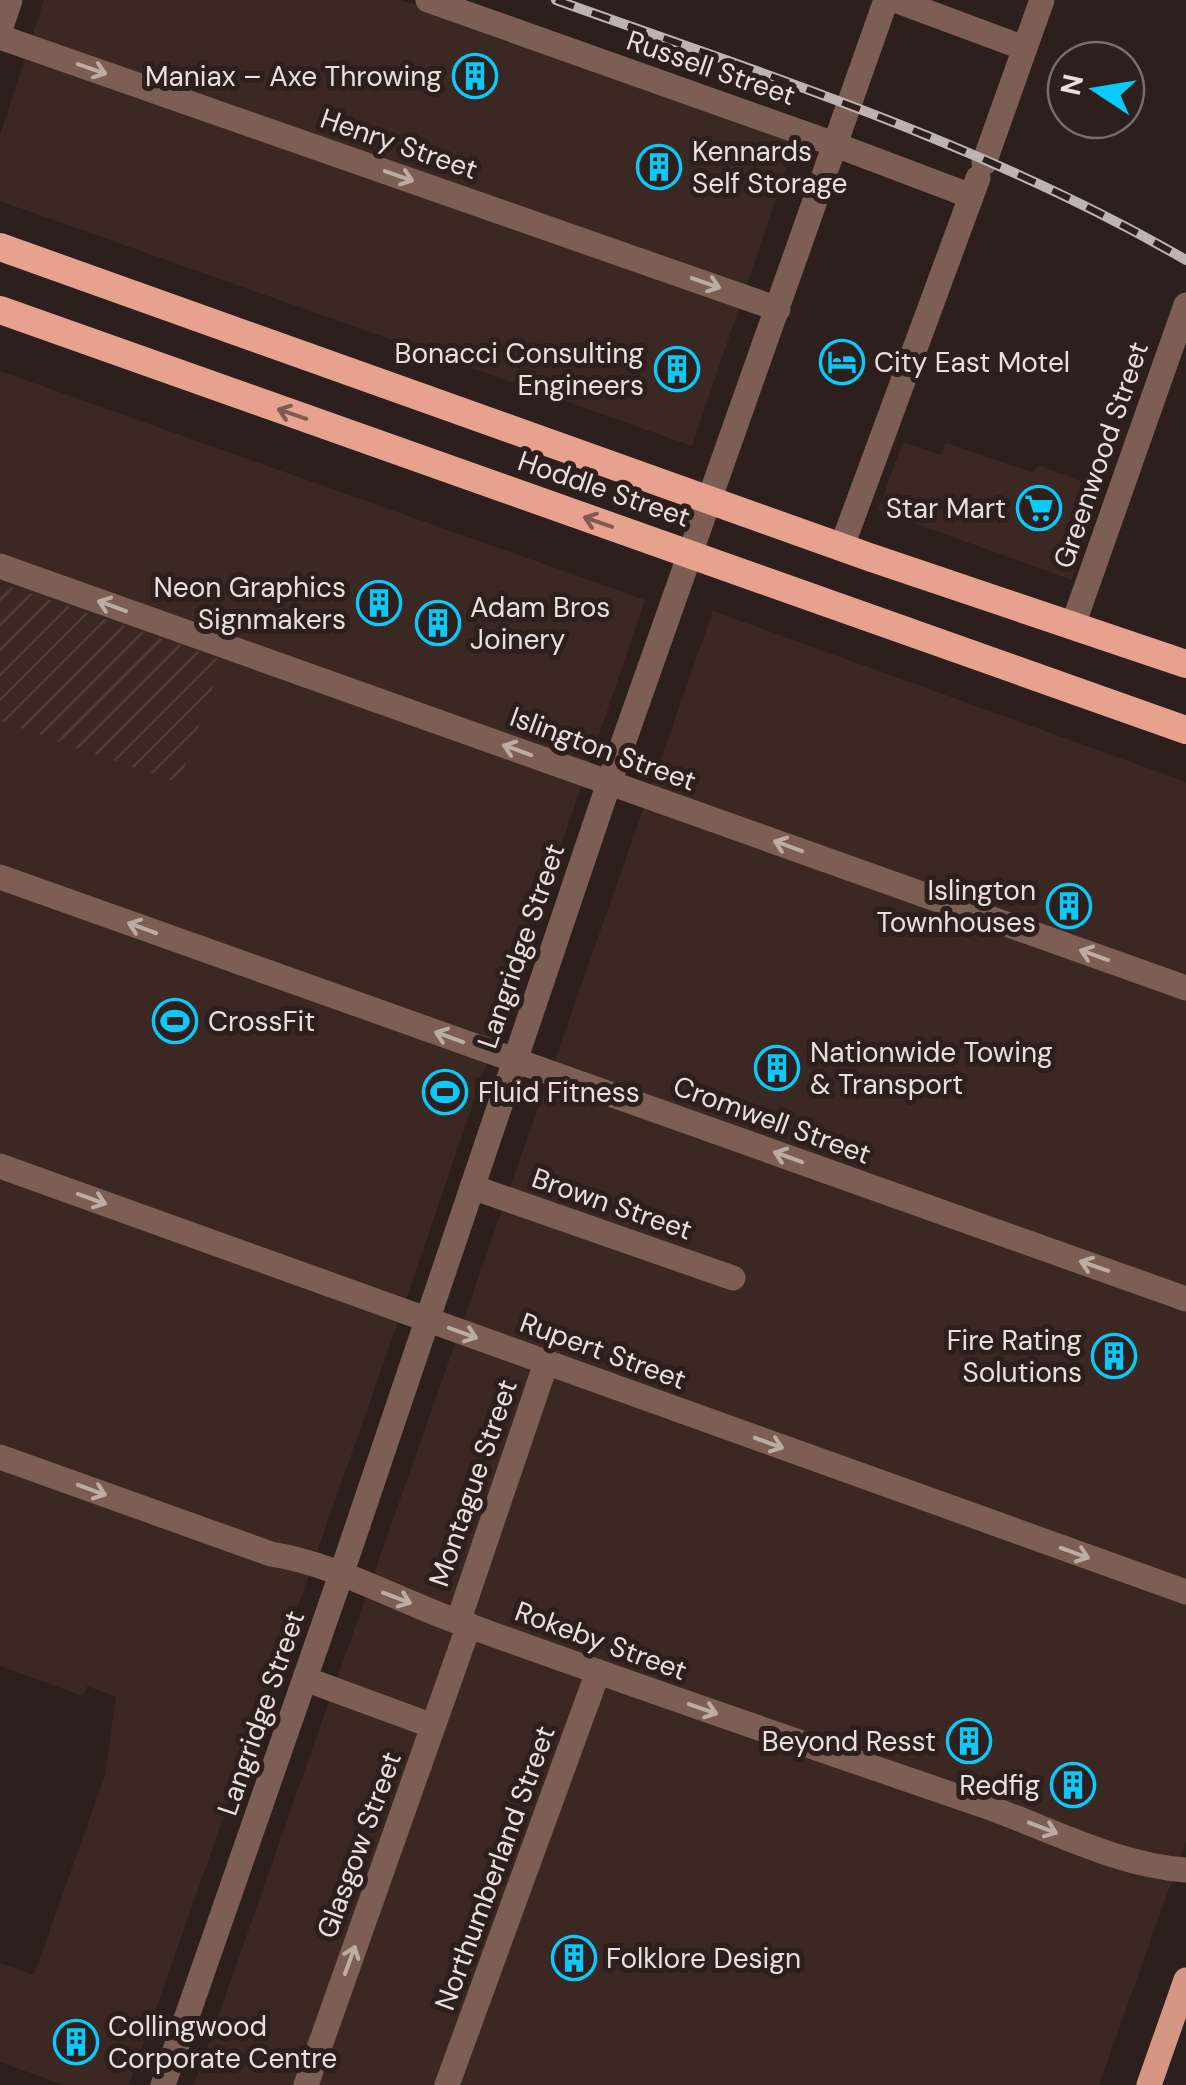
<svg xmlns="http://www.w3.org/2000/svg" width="1186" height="2085" font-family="'DM Sans',sans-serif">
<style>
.built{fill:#3b2822}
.industrial{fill:url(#industrial-furrows)}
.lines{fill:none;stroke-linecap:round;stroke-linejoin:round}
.minor{stroke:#7c5e54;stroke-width:25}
.tertiary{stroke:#7c5e54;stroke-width:25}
.primary{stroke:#d59784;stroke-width:25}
.trunk{stroke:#e6a28e;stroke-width:28}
.rail-casing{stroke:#bdb3b0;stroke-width:10}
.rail{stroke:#2d201c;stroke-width:6;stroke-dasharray:19;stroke-linecap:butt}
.oneway{stroke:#bdaca6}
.oneway2{stroke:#805a4f}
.labels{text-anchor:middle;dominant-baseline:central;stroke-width:10;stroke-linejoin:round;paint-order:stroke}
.street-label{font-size:28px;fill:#e9e0dd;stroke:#2d201c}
.poi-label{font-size:28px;fill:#e9e0dd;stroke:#2d201c;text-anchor:end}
</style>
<defs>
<pattern id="industrial-furrows" width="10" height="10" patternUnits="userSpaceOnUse" patternTransform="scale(2.5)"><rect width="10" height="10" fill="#3b2822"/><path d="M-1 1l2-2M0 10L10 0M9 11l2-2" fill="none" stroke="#4e3d37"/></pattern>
</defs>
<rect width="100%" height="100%" fill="#2d201c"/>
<g class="built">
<polygon points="44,0 401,0 796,140 692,446 0,201 0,135"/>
<polygon points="0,371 645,600 410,1288 129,2085 64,2085 0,2062 0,1963 34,1975 105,1775 116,1697 87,1686 83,1696 0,1666"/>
<polygon points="903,442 941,455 946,443 1034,473 1038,465 1104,490 1072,580 878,510"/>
<polygon points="713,611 1186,782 1186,1841 1099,2085 194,2085"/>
</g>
<polygon class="industrial" points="0,583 222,660 179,783 0,721"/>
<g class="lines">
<g class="minor">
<polyline points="428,0 820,139 963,193 970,200"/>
<polyline points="895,0 1024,48"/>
<polyline points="0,37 778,309"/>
<polyline points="984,163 1042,0"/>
<polyline points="842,546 978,178"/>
<polyline points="0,566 1186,988"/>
<polyline points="1073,625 1186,305"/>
<polyline points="0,877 1186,1299"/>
<polyline points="0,1166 1186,1592"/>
<polyline points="472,1187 733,1278"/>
<path d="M0,1457L271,1554C335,1564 395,1599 456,1621C631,1685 808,1745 985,1806C1050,1829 1116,1865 1186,1870"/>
<polyline points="458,1622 546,1363"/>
<polyline points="305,1679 433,1726"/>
<polyline points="306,2085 469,1625"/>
<polyline points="447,2085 598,1672"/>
</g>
<g class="tertiary">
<polyline points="0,30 10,0"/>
<polyline points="163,2085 341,1575 609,783 886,0"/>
</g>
<polyline class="primary" points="1149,2085 1186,1980"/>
<g class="trunk">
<polyline points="0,247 869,557 1186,664"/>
<polyline points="0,310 1186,730"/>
</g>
<defs>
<path id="rail" d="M556,0C771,77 987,145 1186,260"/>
</defs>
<use href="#rail" class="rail-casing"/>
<use href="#rail" class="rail"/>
</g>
<defs><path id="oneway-shaft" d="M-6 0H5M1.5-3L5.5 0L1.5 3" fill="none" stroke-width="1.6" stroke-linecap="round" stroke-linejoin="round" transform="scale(2.5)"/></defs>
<g class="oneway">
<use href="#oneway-shaft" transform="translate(92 69) rotate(19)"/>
<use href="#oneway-shaft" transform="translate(399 176) rotate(19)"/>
<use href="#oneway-shaft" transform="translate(706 283) rotate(19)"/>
<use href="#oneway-shaft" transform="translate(112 606) rotate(-160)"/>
<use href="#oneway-shaft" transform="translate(517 750) rotate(-160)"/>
<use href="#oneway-shaft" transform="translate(788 846) rotate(-160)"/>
<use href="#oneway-shaft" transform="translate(142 928) rotate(-160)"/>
<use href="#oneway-shaft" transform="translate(1094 955) rotate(-160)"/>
<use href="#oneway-shaft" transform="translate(449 1037) rotate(-160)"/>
<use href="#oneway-shaft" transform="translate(788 1157) rotate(-160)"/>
<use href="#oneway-shaft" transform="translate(92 1199) rotate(20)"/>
<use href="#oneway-shaft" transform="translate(1094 1266) rotate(-161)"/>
<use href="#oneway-shaft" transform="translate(463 1333) rotate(20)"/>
<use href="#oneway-shaft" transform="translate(769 1443) rotate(20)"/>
<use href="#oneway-shaft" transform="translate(92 1490) rotate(20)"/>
<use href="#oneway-shaft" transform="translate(1075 1553) rotate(20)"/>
<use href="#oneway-shaft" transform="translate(397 1598) rotate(21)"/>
<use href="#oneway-shaft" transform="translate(703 1709) rotate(19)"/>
<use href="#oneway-shaft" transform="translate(1043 1828) rotate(21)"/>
<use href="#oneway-shaft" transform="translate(350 1960) rotate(-70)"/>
</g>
<g class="oneway2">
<use href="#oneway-shaft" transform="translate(292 414) rotate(-161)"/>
<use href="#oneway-shaft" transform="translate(598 522) rotate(-161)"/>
</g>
<defs>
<symbol id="building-ring" viewBox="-11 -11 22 22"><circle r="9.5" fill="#2d201c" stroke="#09cafa" stroke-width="1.5"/><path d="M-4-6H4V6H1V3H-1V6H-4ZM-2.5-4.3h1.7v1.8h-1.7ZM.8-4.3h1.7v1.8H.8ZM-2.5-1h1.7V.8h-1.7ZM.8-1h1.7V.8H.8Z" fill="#09cafa"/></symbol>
<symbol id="hotel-ring" viewBox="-11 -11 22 22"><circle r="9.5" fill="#2d201c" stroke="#09cafa" stroke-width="1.5"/><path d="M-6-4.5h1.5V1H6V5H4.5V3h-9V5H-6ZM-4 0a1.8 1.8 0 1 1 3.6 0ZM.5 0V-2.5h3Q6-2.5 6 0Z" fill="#09cafa"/></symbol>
<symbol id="supermarket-ring" viewBox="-11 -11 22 22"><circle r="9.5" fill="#2d201c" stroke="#09cafa" stroke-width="1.5"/><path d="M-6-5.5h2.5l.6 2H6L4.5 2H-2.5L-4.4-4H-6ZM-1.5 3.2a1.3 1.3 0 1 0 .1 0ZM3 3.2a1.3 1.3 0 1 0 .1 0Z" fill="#09cafa"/></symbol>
<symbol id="stadium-ring" viewBox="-11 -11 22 22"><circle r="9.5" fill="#2d201c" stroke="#09cafa" stroke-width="1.5"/><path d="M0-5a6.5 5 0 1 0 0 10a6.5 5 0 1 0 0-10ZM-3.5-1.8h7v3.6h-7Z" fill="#09cafa"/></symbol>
</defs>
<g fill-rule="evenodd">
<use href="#building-ring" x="450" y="51" width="50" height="50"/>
<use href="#building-ring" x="634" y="142" width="50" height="50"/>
<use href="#hotel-ring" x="817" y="337" width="50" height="50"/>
<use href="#building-ring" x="652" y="344" width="50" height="50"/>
<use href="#supermarket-ring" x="1014" y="483" width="50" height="50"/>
<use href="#building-ring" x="354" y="578" width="50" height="50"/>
<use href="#building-ring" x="413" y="598" width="50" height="50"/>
<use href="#building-ring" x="1044" y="881" width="50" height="50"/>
<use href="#stadium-ring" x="150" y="996" width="50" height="50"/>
<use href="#building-ring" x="752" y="1043" width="50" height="50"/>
<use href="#stadium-ring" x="420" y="1067" width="50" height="50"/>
<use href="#building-ring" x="1089" y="1331" width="50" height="50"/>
<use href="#building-ring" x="944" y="1716" width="50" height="50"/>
<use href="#building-ring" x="1048" y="1760" width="50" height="50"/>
<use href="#building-ring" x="549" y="1933" width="50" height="50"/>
<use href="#building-ring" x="51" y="2017" width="50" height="50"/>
</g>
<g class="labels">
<g class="street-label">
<text transform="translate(711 68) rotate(19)">Russell Street</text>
<text transform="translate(399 144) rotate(19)">Henry Street</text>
<text transform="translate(1101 455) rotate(-71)">Greenwood Street</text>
<text transform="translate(604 489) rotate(19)">Hoddle Street</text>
<text transform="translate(603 749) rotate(20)">Islington Street</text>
<text transform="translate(521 946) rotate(-71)">Langridge Street</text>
<text transform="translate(772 1120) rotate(20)">Cromwell Street</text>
<text transform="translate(612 1204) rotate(19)">Brown Street</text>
<text transform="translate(603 1351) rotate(20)">Rupert Street</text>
<text transform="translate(473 1483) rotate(-71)">Montague Street</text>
<text transform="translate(601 1641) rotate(20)">Rokeby Street</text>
<text transform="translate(261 1713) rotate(-71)">Langridge Street</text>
<text transform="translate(359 1845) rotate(-70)">Glasgow Street</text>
<text transform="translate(495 1868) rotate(-70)">Northumberland Street</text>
</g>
<g class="poi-label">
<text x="442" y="76">Maniax – Axe Throwing</text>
<text x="692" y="151" text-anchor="start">Kennards<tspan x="692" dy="32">Self Storage</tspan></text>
<text x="644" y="353">Bonacci Consulting<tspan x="644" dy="32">Engineers</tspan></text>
<text x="874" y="362" text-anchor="start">City East Motel</text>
<text x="1006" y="508">Star Mart</text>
<text x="346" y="587">Neon Graphics<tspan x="346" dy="32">Signmakers</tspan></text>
<text x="470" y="607" text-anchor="start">Adam Bros<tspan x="470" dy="32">Joinery</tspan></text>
<text x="1036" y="890">Islington<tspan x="1036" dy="32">Townhouses</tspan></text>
<text x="208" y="1021" text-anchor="start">CrossFit</text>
<text x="810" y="1052" text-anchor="start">Nationwide Towing<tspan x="810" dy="32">&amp; Transport</tspan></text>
<text x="478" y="1092" text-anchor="start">Fluid Fitness</text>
<text x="1082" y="1340">Fire Rating<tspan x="1082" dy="32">Solutions</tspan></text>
<text x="936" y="1741">Beyond Resst</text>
<text x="1040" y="1785">Redfig</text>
<text x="606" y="1958" text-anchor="start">Folklore Design</text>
<text x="108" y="2026" text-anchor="start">Collingwood<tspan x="108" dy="32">Corporate Centre</tspan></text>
</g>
</g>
<g transform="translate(1096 90) rotate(282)"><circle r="48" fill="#2d201c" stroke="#786d69" stroke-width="2.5"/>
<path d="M0-8L18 38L0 25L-18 38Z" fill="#09cafa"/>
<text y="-15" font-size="28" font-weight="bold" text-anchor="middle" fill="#e9e0dd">N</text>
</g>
</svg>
